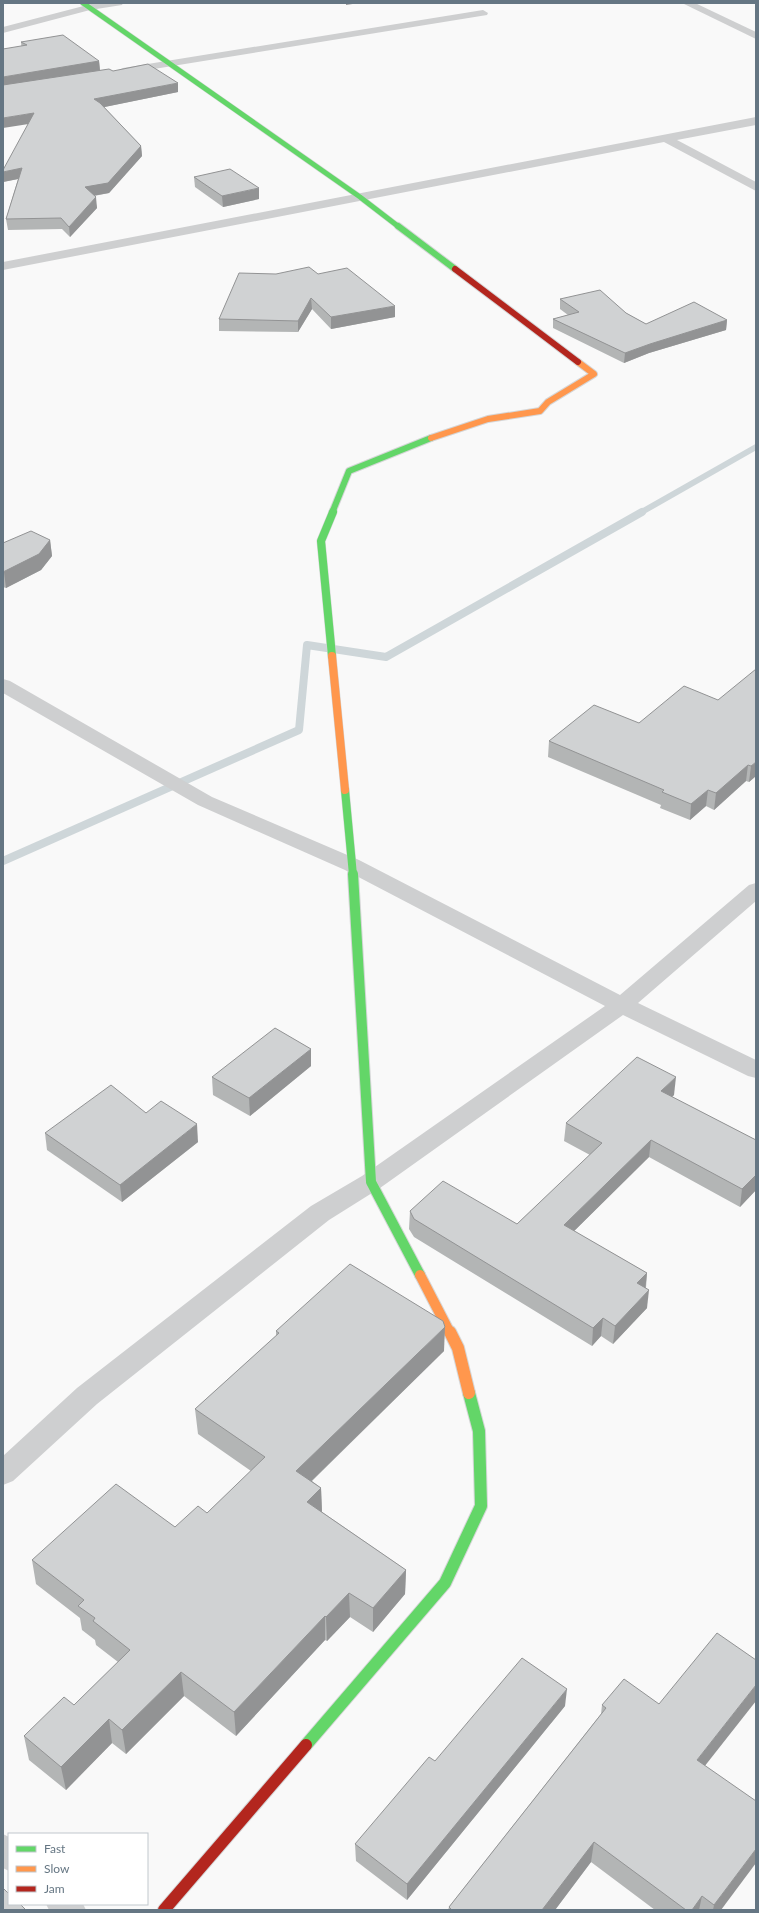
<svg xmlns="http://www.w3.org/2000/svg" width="759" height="1913" font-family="Lato,sans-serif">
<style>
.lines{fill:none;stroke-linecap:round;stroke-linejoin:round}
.stream-far1{stroke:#ced6d9;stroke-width:6}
.stream{stroke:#ced6d9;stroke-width:8}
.fast-far4-casing{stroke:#d5d6d7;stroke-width:6}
.fast-far3-casing{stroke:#d5d6d7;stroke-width:8}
.fast-far2-casing{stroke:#d5d6d7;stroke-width:9}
.fast-far1-casing{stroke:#d5d6d7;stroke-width:12}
.fast-casing{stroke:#d5d6d7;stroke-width:14}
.slow-far3-casing{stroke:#d5d6d7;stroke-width:8}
.slow-far2-casing{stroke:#d5d6d7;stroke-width:9}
.slow-far1-casing{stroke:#d5d6d7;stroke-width:12}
.slow-casing{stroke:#d5d6d7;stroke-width:14}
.jam-far1-casing{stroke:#d5d6d7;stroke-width:8}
.jam-casing{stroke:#d5d6d7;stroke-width:14}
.street{fill:#cecfd0;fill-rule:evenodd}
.fast-far4{stroke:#63d668;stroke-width:5}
.fast-far3{stroke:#63d668;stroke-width:6}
.fast-far2{stroke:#63d668;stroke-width:8}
.fast-far1{stroke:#63d668;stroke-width:10}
.fast{stroke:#63d668;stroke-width:12}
.slow-far3{stroke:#ff974d;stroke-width:6}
.slow-far2{stroke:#ff974d;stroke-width:8}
.slow-far1{stroke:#ff974d;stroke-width:10}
.slow{stroke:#ff974d;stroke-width:12}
.jam-far1{stroke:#b3261e;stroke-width:6}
.jam{stroke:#b3261e;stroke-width:12}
.wall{fill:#b3b5b5}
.shaded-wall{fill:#929394}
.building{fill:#d0d2d3;stroke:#929394}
</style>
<rect width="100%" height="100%" fill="#f9f9f9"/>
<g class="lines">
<polyline class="stream-far1" points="640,513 756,447"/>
<polyline class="stream" points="3,861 299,730 307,645 386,657 642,512"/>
<defs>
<polyline id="fast-far4" points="83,3 360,197 399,227"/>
<g id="fast-far3">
<polyline points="398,226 455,269"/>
<polyline points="332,513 349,471 431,438"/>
</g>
<g id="fast-far2">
<polyline points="332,656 321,541 333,512"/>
<polyline points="345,790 353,875"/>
</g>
<polyline id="fast-far1" points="353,874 371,1182 420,1275"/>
<polyline id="fast" points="306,1745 445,1583 481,1506 479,1431 469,1393"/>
<polyline id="slow-far3" points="431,438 488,419 540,411 548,402 594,374 578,362"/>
<polyline id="slow-far2" points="332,656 345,790"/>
<polyline id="slow-far1" points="420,1275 450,1333"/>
<polyline id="slow" points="450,1332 458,1348 469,1393"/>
<polyline id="jam-far1" points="455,269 578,362"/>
<polyline id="jam" points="164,1910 306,1745"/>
</defs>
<use href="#fast-far4" class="fast-far4-casing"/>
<use href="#fast-far3" class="fast-far3-casing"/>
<use href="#fast-far2" class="fast-far2-casing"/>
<use href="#fast-far1" class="fast-far1-casing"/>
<use href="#fast" class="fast-casing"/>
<use href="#slow-far3" class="slow-far3-casing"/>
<use href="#slow-far2" class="slow-far2-casing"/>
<use href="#slow-far1" class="slow-far1-casing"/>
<use href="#slow" class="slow-casing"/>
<use href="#jam-far1" class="jam-far1-casing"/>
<use href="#jam" class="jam-casing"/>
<g class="street">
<polygon points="95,3 123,3 122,5 90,10 3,33 3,27"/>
<polygon points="682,3 695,3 756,32 756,39"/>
<polygon points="483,10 488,13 487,15 123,74 117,71 123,68"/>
<polygon points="756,117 756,125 677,140 756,182 756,191 664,142 3,270 3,262"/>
<polygon points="3,679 10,681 212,797 359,860 620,995 749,885 756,883 756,901 638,1003 756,1060 756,1078 748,1076 623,1015 380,1188 329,1220 97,1404 13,1481 3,1485 3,1456 77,1388 311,1206 362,1176 605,1006 345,870 198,805 3,693"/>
<polygon points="3,1834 9,1837 9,1871 3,1868"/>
<polygon points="46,1904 83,1904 86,1910 49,1910"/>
</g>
<use href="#fast-far4" class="fast-far4"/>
<use href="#fast-far3" class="fast-far3"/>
<use href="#fast-far2" class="fast-far2"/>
<use href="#fast-far1" class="fast-far1"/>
<use href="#fast" class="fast"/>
<use href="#slow-far3" class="slow-far3"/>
<use href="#slow-far2" class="slow-far2"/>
<use href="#slow-far1" class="slow-far1"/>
<use href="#slow" class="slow"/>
<use href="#jam-far1" class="jam-far1"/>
<use href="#jam" class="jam"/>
</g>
<g class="wall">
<polygon points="21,42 99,61 100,70 113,71 178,92 104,107 141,146 142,156 109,193 94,196 97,208 70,237 62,229 8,230 6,219 18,179 3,182 28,124"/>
<polygon points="194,177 259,199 223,207 195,187"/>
<polygon points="276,274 318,274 395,317 331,329 312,309 298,332 219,331 219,319"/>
<polygon points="560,299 626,313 646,324 727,320 726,330 649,353 624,363 553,328 553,319 568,315 560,309"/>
<polygon points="50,540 52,556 41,570 6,588 3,587 3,543"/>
<polygon points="718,700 756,776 749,782 746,781 714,810 706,806 690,820 660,808 661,805 548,757 549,741 639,723"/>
<polygon points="311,1049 311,1066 250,1116 213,1095 212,1077"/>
<polygon points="674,1095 672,1097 756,1140 756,1190 740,1207 649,1157 574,1231 647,1273 646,1288 647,1308 613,1344 601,1336 592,1346 414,1237 409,1229 410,1211 517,1224 590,1155 564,1141 566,1123"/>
<polygon points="146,1113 198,1142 122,1202 47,1150 45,1133"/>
<polygon points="276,1331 444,1351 312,1481 321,1488 322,1512 406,1570 405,1594 373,1632 350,1617 327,1641 325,1640 236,1736 184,1696 126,1754 112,1743 66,1790 29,1760 24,1736 74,1705 118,1662 96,1645 95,1640 82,1630 80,1618 36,1584 32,1560 175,1527 207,1513 251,1471 198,1434 195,1409 276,1336"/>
<polygon points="602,1705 705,1766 721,1910 655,1910 591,1862 555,1910 448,1910 449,1907 601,1714"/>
<polygon points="565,1706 407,1900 356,1861 355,1844 435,1761"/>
</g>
<g class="shaded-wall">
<polygon points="346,3 359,3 346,5"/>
<polygon points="99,61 100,71 3,86 3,77"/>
<polygon points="178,83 178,92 95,109 94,99"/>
<polygon points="34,113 35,123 3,128 3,118"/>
<polygon points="141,146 142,156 109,193 86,197 85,187"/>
<polygon points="22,168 23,178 3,182 3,172"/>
<polygon points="259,188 259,199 223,207 222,196"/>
<polygon points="96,197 97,208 70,237 69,227"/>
<polygon points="311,298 312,309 298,332 298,321"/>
<polygon points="395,306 395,317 331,329 331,317"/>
<polygon points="727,320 726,330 649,353 624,363 625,353 650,344"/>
<polygon points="50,540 52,556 41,570 6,588 4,572"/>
<polygon points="756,762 756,776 749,782 751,766"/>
<polygon points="748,765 746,781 714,810 716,793"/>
<polygon points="708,790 706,806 690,820 691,804"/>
<polygon points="311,1049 311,1066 250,1116 249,1098"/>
<polygon points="676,1077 674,1095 659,1109 661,1091"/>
<polygon points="197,1124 198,1142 122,1202 120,1185"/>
<polygon points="651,1140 649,1157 562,1243 564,1225"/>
<polygon points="756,1175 756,1190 740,1207 742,1189"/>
<polygon points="647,1273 645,1291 637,1283"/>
<polygon points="649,1290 647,1308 613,1344 615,1326"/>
<polygon points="603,1318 601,1336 592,1346 593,1328"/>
<polygon points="445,1327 444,1351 297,1495 296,1471"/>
<polygon points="321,1488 322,1513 307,1502"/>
<polygon points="406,1570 405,1594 373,1632 373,1608"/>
<polygon points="349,1593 350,1617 327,1641 326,1617"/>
<polygon points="325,1616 325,1640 236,1736 234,1712"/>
<polygon points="181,1672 184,1696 126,1754 122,1730"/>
<polygon points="756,1685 756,1701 693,1781 697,1760"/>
<polygon points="567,1689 565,1706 407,1900 407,1884"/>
<polygon points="109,1719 112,1743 66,1790 61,1767"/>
<polygon points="594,1842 591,1862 555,1910 542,1910"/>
<polygon points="756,1849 756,1863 721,1910 713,1910 714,1905"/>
<polygon points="702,1896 699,1910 692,1910"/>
</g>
<g class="building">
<polygon points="63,35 99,61 3,77 3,49 27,45 21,42"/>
<polygon points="148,64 178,83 94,99 100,103 141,146 108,183 85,187 96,197 69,227 61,218 6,219 22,168 3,172 3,170 34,113 3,118 3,85 109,69 113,71"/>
<polygon points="230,169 259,188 222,196 194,177"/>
<polygon points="309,267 318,274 347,268 395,306 331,317 311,298 298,321 219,319 239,273 276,274"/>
<polygon points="600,290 626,313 646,324 694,302 727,320 650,344 625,353 553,319 579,312 560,299"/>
<polygon points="31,531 50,540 39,554 3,572 3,543"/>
<polygon points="756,669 756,762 751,766 748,765 716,793 708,790 691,804 662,792 664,790 549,741 594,705 639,723 684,686 718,700"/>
<polygon points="275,1028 311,1049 249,1098 212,1077"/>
<polygon points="637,1057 676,1077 661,1091 756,1140 756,1175 742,1189 651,1140 564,1225 647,1273 637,1283 649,1290 615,1326 603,1318 593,1328 414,1219 410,1211 443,1181 517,1224 602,1143 566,1123"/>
<polygon points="111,1085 146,1113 161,1101 197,1124 120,1185 45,1133"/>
<polygon points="350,1264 443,1321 445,1327 296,1471 321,1488 307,1502 406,1570 373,1608 349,1593 326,1617 325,1616 234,1712 181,1672 122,1730 109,1719 61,1767 24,1736 64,1697 74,1705 130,1650 93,1621 95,1618 78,1606 84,1600 32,1560 116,1484 175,1527 198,1506 207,1513 265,1457 195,1409 279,1333 276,1331"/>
<polygon points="717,1633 756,1660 756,1685 697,1760 756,1801 756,1849 714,1905 702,1896 692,1910 686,1910 594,1842 542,1910 452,1910 449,1907 606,1708 602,1705 624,1679 659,1704"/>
<polygon points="522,1658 567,1689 407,1884 355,1844 429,1757 435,1761"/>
<polygon points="3,1888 9,1894 9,1904 20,1904 26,1910 3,1910"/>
</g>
<rect width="759" height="1913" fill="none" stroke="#657683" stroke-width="8"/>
<rect x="8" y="1833" width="140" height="72" fill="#ffffff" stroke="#c1c8cd"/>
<rect x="16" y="1846" width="20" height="6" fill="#63d668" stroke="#c1c8cd"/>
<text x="44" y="1853" font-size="12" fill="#657683">Fast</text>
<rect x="16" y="1866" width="20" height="6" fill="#ff974d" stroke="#c1c8cd"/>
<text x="44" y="1873" font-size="12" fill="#657683">Slow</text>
<rect x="16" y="1886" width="20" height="6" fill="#b3261e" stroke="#c1c8cd"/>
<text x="44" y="1893" font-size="12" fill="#657683">Jam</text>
</svg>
